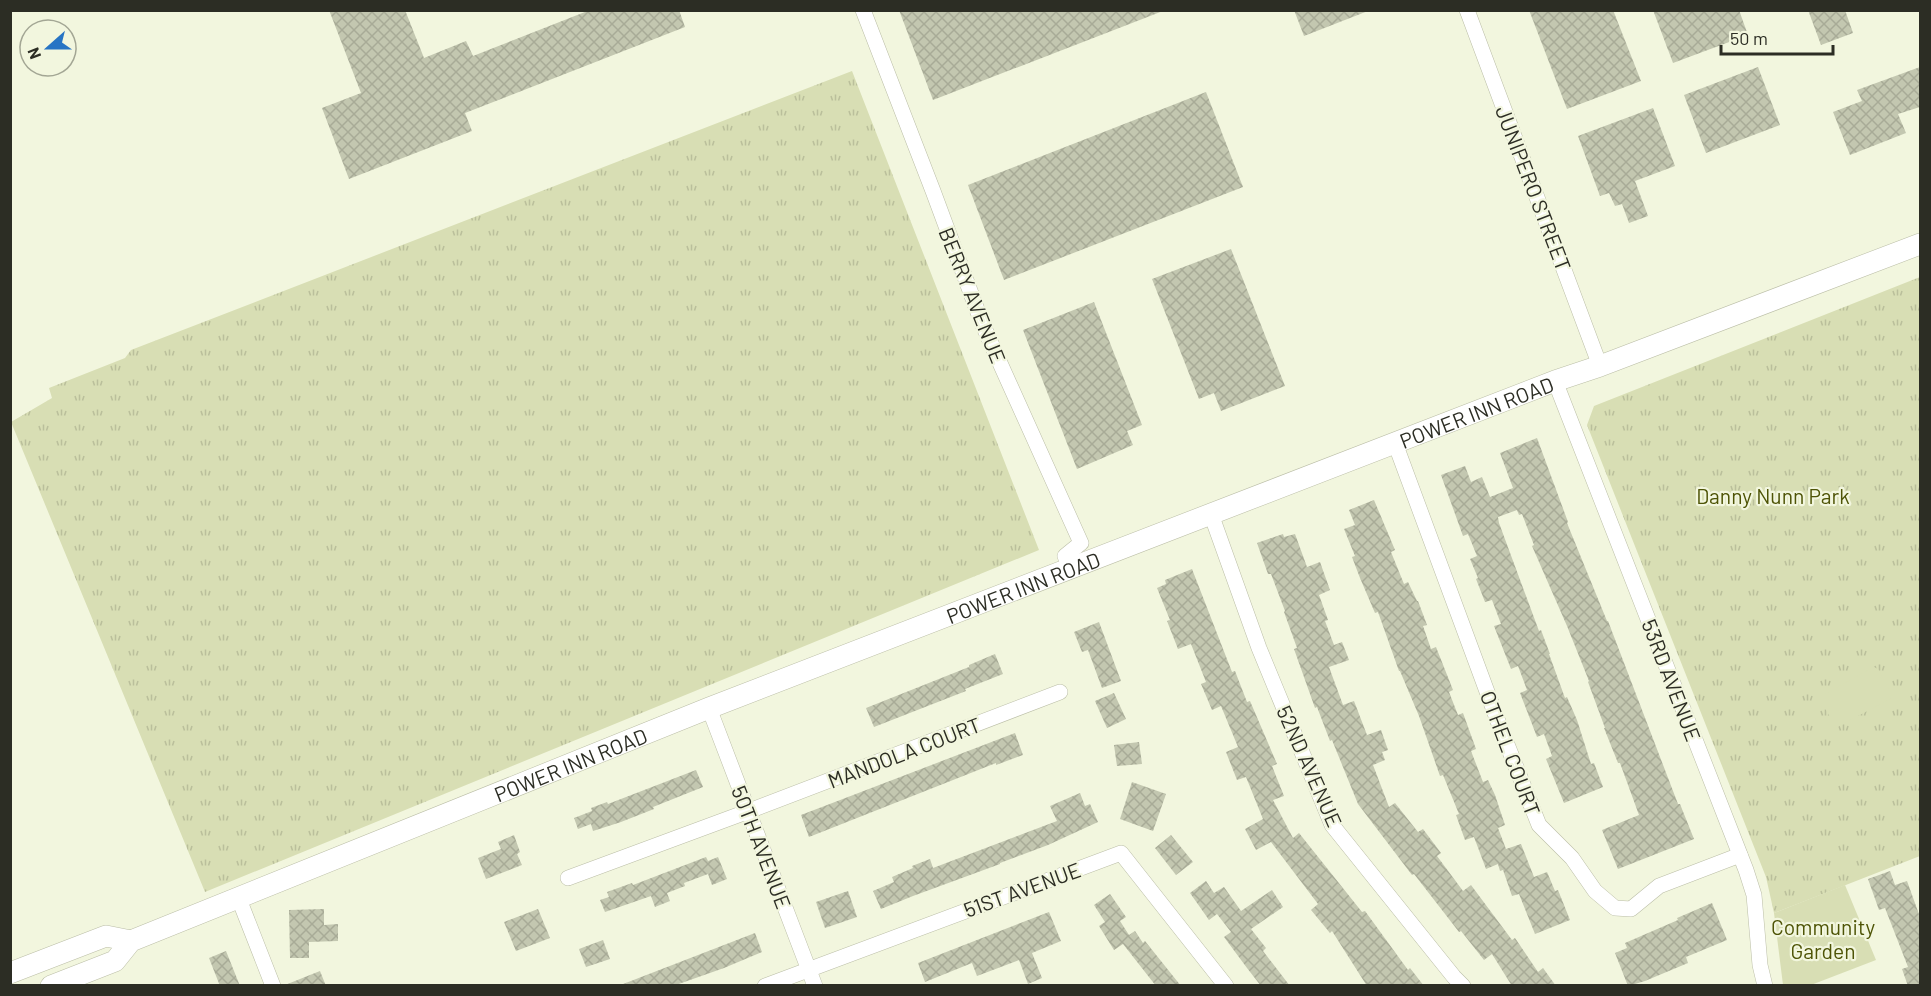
<svg xmlns="http://www.w3.org/2000/svg" width="1931" height="996" font-family="Barlow,sans-serif">
<style>
.grass{fill:url(#grass-tufts)}
.garden{fill:#d8deb4}
.building{fill:url(#building-cross-hatch)}
.lines{fill:none;stroke-linecap:round;stroke-linejoin:round}
.minor-casing{stroke:#bbbea7;stroke-width:16}
.secondary-casing{stroke:#bbbea7;stroke-width:22}
.minor{stroke:#fff;stroke-width:15}
.secondary{stroke:#fff;stroke-width:21}
.labels{text-anchor:middle;dominant-baseline:central;stroke-width:4.5;stroke-linejoin:round;paint-order:stroke}
.street-label{font-size:21px;fill:#2c2d24;stroke:#f2f6de}
.park-label{font-size:21px;fill:#4e5406;stroke:#f2f6de}
</style>
<defs>
<pattern id="grass-tufts" width="24" height="20" patternUnits="userSpaceOnUse" patternTransform="scale(1.5)"><rect width="24" height="20" fill="#d8deb4"/><path d="M3 7l-1-3M5 7V3M7 7l1-3M15 17l-1-3M17 17v-4M19 17l1-3" fill="none" stroke="#babf9b"/></pattern>
<pattern id="building-cross-hatch" width="8" height="8" patternUnits="userSpaceOnUse" patternTransform="scale(1.5)"><rect width="8" height="8" fill="#c3c7b0"/><path d="M0 0l8 8M0 8l8-8" fill="none" stroke="#a8ab97"/></pattern>
</defs>
<rect width="100%" height="100%" fill="#f2f6de"/>
<g class="grass">
<polygon points="852,71 1039,550 205,892 11,422 52,398 49,388 125,358 131,350"/>
<polygon points="1920,277 1920,856 1774,913 1766,877 1587,425 1594,406"/>
</g>
<g class="garden">
<polygon points="1874,667 1878,669 1893,697 1836,728 1821,701 1821,696"/>
<polygon points="1845,885 1876,960 1811,985 1783,985 1774,913"/>
</g>
<g class="building">
<polygon points="329,10 405,10 424,58 466,41 473,56 590,10 679,10 685,27 465,113 472,131 349,179 322,108 361,93"/>
<polygon points="899,10 1163,10 1163,11 933,100"/>
<polygon points="1294,10 1367,10 1368,11 1304,36"/>
<polygon points="1529,10 1613,10 1641,81 1567,109"/>
<polygon points="1653,10 1739,10 1748,35 1673,63"/>
<polygon points="1808,10 1845,10 1853,33 1821,45"/>
<polygon points="1758,67 1780,125 1706,153 1684,95"/>
<polygon points="1920,67 1920,107 1898,114 1906,133 1850,155 1833,112 1862,101 1857,90"/>
<polygon points="1206,92 1243,187 1004,280 968,185"/>
<polygon points="1653,108 1675,166 1635,181 1648,216 1629,223 1622,204 1615,206 1609,193 1600,196 1578,136"/>
<polygon points="1231,249 1285,386 1221,411 1214,393 1199,399 1152,279"/>
<polygon points="1094,302 1142,425 1127,431 1133,445 1077,469 1023,330"/>
<polygon points="1537,438 1568,522 1567,523 1607,621 1608,621 1678,804 1680,804 1694,839 1618,869 1602,830 1639,815 1620,763 1618,763 1604,728 1605,728 1588,682 1589,681 1567,626 1532,546 1534,545 1522,514 1519,515 1517,510 1498,517 1499,523 1539,631 1541,630 1550,654 1549,654 1565,698 1567,697 1577,720 1591,764 1594,763 1603,787 1564,803 1546,759 1552,756 1544,734 1537,737 1520,693 1527,690 1518,666 1511,669 1494,626 1501,624 1492,600 1485,602 1476,579 1478,578 1470,559 1477,556 1468,534 1463,536 1441,475 1465,466 1471,482 1482,477 1490,497 1513,488 1500,453"/>
<polygon points="1374,500 1395,550 1391,552 1404,584 1408,582 1417,601 1418,601 1427,625 1423,626 1431,649 1436,647 1453,690 1449,692 1458,715 1463,713 1476,749 1471,751 1483,782 1488,780 1495,795 1505,825 1498,828 1506,849 1521,844 1534,877 1547,872 1555,891 1558,890 1570,920 1535,934 1519,894 1512,896 1503,870 1500,871 1498,864 1486,869 1474,837 1465,840 1456,815 1459,814 1443,775 1440,776 1419,716 1400,671 1399,671 1378,612 1375,613 1360,578 1352,557 1355,556 1344,529 1355,525 1349,510"/>
<polygon points="1283,534 1284,537 1295,534 1307,567 1320,562 1330,590 1319,595 1328,620 1325,621 1334,645 1342,642 1349,660 1329,667 1343,705 1354,701 1367,735 1381,730 1388,750 1382,752 1385,760 1373,765 1389,807 1395,803 1418,832 1423,829 1441,853 1437,856 1463,891 1471,885 1512,940 1515,938 1538,972 1543,968 1556,986 1512,986 1492,954 1484,960 1461,931 1459,932 1414,874 1412,875 1358,804 1332,740 1330,741 1317,707 1315,708 1294,649 1297,648 1284,612 1285,611 1271,574 1268,574 1257,543"/>
<polygon points="1192,569 1232,672 1235,671 1247,702 1250,701 1277,764 1272,766 1284,796 1273,800 1293,838 1299,833 1362,912 1365,911 1408,970 1410,968 1424,986 1367,986 1332,931 1330,933 1311,910 1318,904 1271,842 1256,850 1245,829 1263,819 1246,777 1237,780 1226,752 1238,747 1221,706 1212,710 1201,684 1206,682 1191,644 1178,649 1167,621 1170,620 1157,588 1166,584 1165,580"/>
<polygon points="1099,622 1121,681 1102,688 1088,650 1082,652 1074,632"/>
<polygon points="995,654 1003,674 965,689 966,691 874,727 866,708 969,667 969,665"/>
<polygon points="1114,693 1126,719 1107,728 1095,701"/>
<polygon points="1015,733 1023,755 996,765 996,763 809,837 801,815"/>
<polygon points="1139,742 1142,764 1117,766 1114,745"/>
<polygon points="696,770 703,787 653,807 654,809 621,822 593,831 591,824 578,829 574,818 592,811 591,808 607,802 608,804"/>
<polygon points="1132,782 1166,794 1153,831 1120,819"/>
<polygon points="1080,793 1085,806 1090,804 1098,822 1048,845 1000,863 1000,864 913,896 881,909 873,891 894,882 892,877 913,868 912,866 930,859 933,868 1057,821 1050,806"/>
<polygon points="514,835 520,852 517,854 522,865 486,879 478,858 501,849 498,842"/>
<polygon points="1171,835 1193,862 1176,875 1155,848"/>
<polygon points="706,857 708,861 718,857 727,879 712,885 708,874 684,883 685,886 667,893 670,901 655,907 651,896 605,912 600,900 609,897 607,892 632,883 633,885"/>
<polygon points="1890,871 1895,885 1907,881 1920,917 1920,986 1908,986 1902,969 1908,967 1885,908 1879,910 1868,879"/>
<polygon points="1206,881 1214,893 1224,887 1241,911 1272,890 1283,907 1251,929 1266,948 1263,951 1290,986 1261,986 1247,968 1224,937 1231,932 1217,914 1209,920 1190,893"/>
<polygon points="848,891 857,917 825,928 816,902"/>
<polygon points="1110,894 1126,917 1120,921 1129,935 1135,931 1143,943 1145,941 1181,986 1156,986 1123,944 1114,950 1099,926 1105,922 1094,905"/>
<polygon points="1712,903 1727,940 1686,957 1688,963 1645,981 1628,986 1615,953 1627,948 1625,943 1678,920 1677,918"/>
<polygon points="324,909 324,925 338,924 338,941 309,942 309,958 290,958 289,910"/>
<polygon points="538,909 550,938 516,951 504,922"/>
<polygon points="1049,912 1061,941 1032,953 1042,978 1028,984 1019,960 977,976 972,963 925,982 918,963"/>
<polygon points="755,933 762,952 724,968 673,986 618,986"/>
<polygon points="603,940 610,959 586,967 579,949"/>
<polygon points="226,951 240,986 220,986 209,958"/>
<polygon points="320,971 326,986 285,986 285,985"/>
</g>
<g class="lines">
<defs>
<g id="minor">
<polyline points="863,10 933,191 982,323 1081,543 1065,556 1070,569"/>
<polyline points="1467,10 1600,366"/>
<polyline points="1555,381 1746,870 1754,895 1760,965 1765,986"/>
<polyline points="1395,443 1499,724 1539,825 1572,858 1595,891 1615,908 1631,909 1659,886 1740,855"/>
<polyline points="1211,514 1259,648 1332,825 1454,977 1463,986"/>
<polyline points="709,708 815,986"/>
<polyline points="568,878 749,811 1060,692"/>
<polyline points="239,899 273,986"/>
<polyline points="765,986 1121,853 1226,986"/>
</g>
<g id="secondary">
<polyline points="10,973 106,936 131,941"/>
<path id="s1" d="M51,986L115,961L131,941L709,708L1555,381L1600,366L1920,244"/>
</g>
</defs>
<use href="#minor" class="minor-casing"/>
<use href="#secondary" class="secondary-casing"/>
<use href="#minor" class="minor"/>
<use href="#secondary" class="secondary"/>
</g>
<g class="labels">
<g class="street-label">
<text transform="translate(1534 188) rotate(69)">JUNIPERO STREET</text>
<text transform="translate(973 295) rotate(68)">BERRY AVENUE</text>
<text stroke="none"><textPath href="#s1" startOffset="1540">POWER INN ROAD</textPath></text>
<text stroke="none"><textPath href="#s1" startOffset="1054">POWER INN ROAD</textPath></text>
<text transform="translate(1672 680) rotate(69)">53RD AVENUE</text>
<text transform="translate(904 752) rotate(-21)">MANDOLA COURT</text>
<text transform="translate(1511 753) rotate(69)">OTHEL COURT</text>
<text stroke="none"><textPath href="#s1" startOffset="568">POWER INN ROAD</textPath></text>
<text transform="translate(1310 766) rotate(66)">52ND AVENUE</text>
<text transform="translate(762 847) rotate(69)">50TH AVENUE</text>
<text transform="translate(1022 889) rotate(-20)">51ST AVENUE</text>
</g>
<g class="park-label">
<text x="1773" y="495">Danny Nunn Park</text>
<text x="1823" y="926">Community<tspan x="1823" dy="24">Garden</tspan></text>
</g>
</g>
<rect width="1931" height="996" fill="none" stroke="#2c2d24" stroke-width="24"/>
<g transform="translate(48 48) rotate(249)"><circle r="28" fill="#f2f6de" stroke="#a3a694" stroke-width="1.5"/>
<path d="M0-4.5L10 22L0 15L-10 22Z" fill="#2774c4"/>
<text y="-9" font-size="16" font-weight="bold" text-anchor="middle" fill="#2c2d24">N</text>
</g>
<path d="M1721 45v9h112v-9" fill="none" stroke="#2c2d24" stroke-width="3"/>
<text x="1730" y="45" font-size="18" fill="#2c2d24" stroke="#f2f6de" stroke-width="4.5" paint-order="stroke">50 m</text>
</svg>
